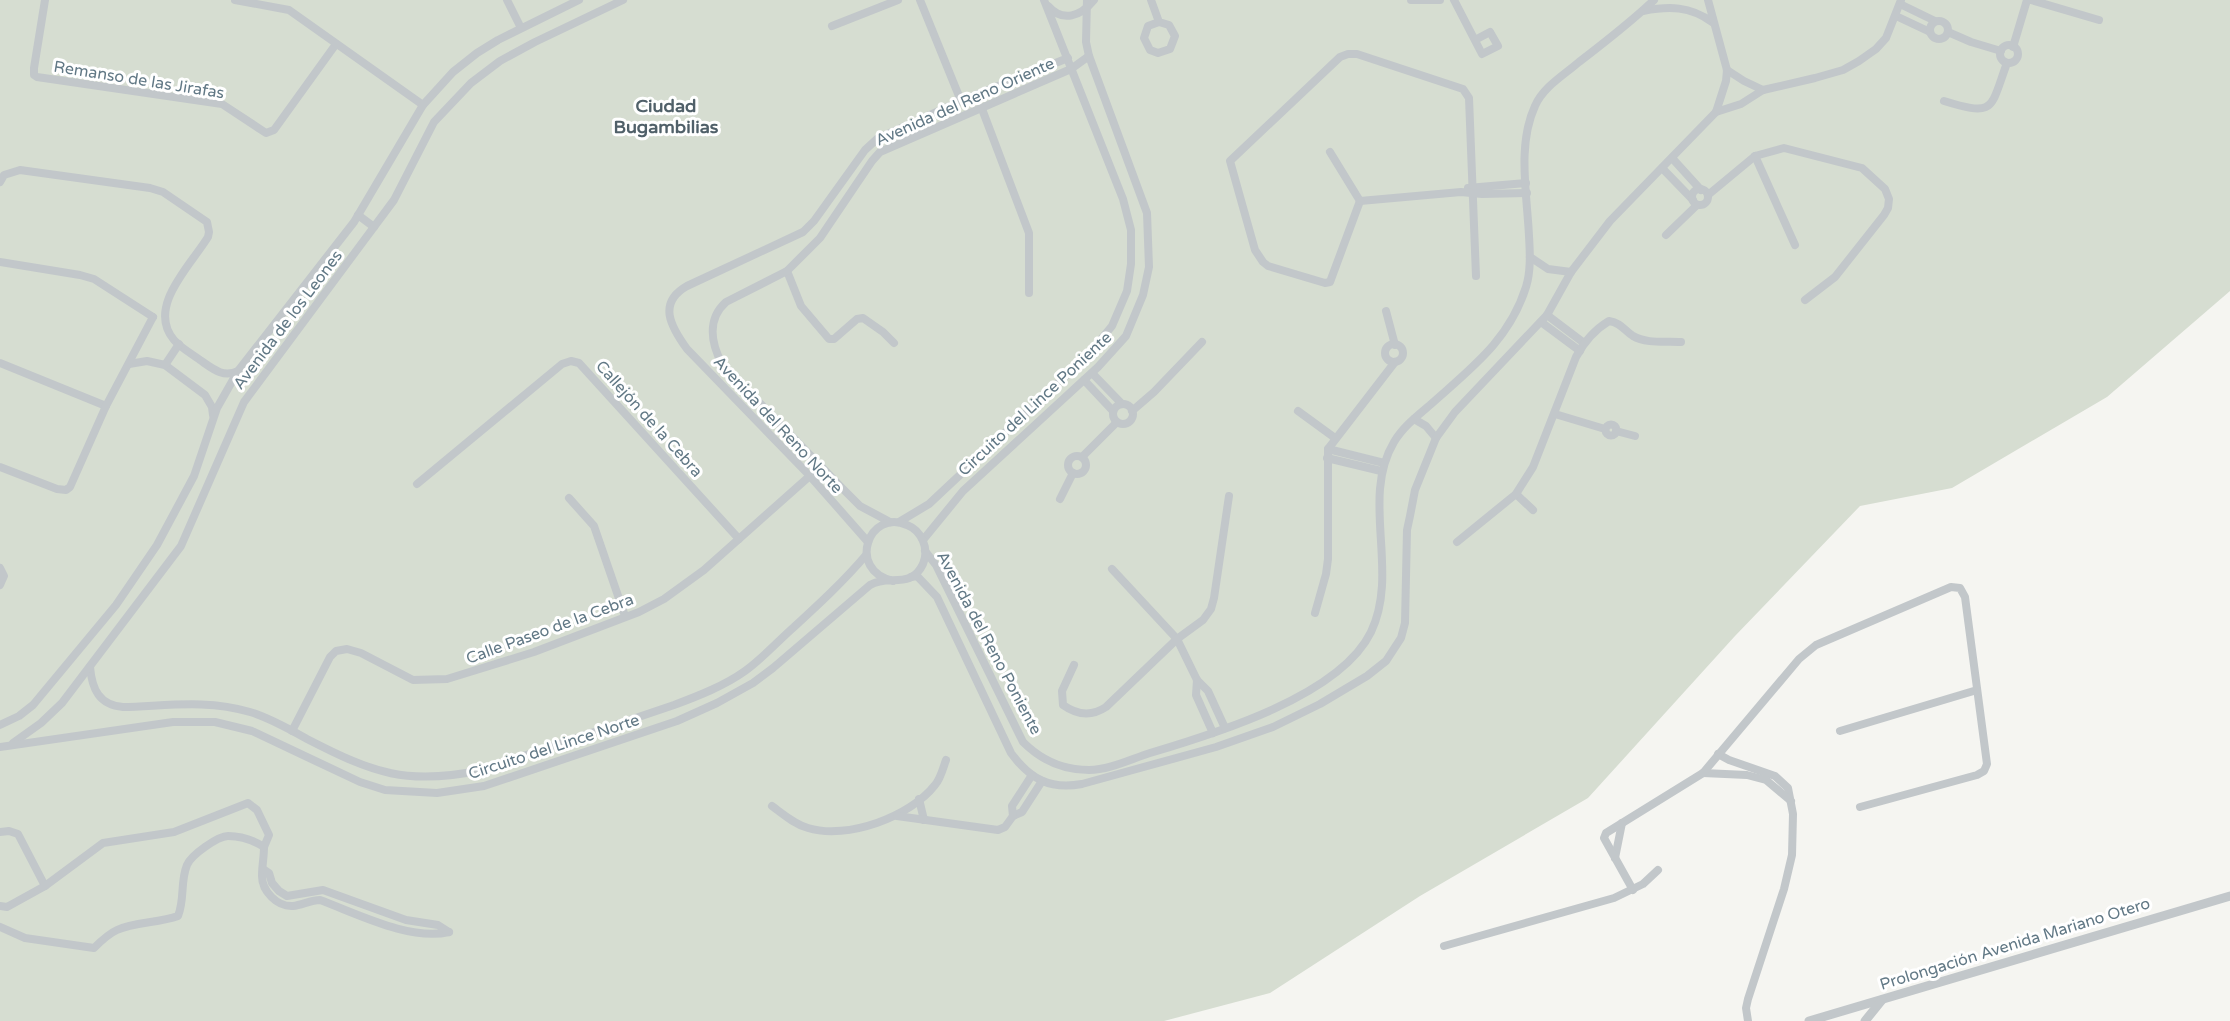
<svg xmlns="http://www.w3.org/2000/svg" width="2230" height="1021" font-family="'Varela Round',sans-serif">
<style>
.green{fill:#d6ddd1}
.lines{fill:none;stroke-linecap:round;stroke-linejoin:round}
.minor{stroke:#c2c7ca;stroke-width:8}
.tertiary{stroke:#c2c7ca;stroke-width:9}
.labels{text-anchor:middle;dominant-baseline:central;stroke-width:6;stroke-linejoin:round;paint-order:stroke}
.street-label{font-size:16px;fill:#617885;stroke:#fff}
.neighbourhood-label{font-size:18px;font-weight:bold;fill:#506069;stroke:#fff}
</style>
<rect width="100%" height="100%" fill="#f5f5f1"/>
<polygon class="green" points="0,0 2230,0 2230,291 2107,397 1952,488 1860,506 1735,636 1588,798 1420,896 1270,993 1164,1021 0,1021"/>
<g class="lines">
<g class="minor">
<polyline points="45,0 34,68 34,75 37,77 222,104 266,133 274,130 336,44"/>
<polyline points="235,0 289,10 423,105"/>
<polyline points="507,0 521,28"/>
<polyline points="920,0 961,101"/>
<polyline points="1151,0 1159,22 1169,25 1175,36 1170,49 1158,53 1150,50 1144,38 1148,26 1159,22"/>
<polyline points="1411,0 1440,0"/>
<polyline points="1454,0 1482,54 1498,46 1490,32 1475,40"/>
<polyline points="2031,0 2099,20"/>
<polyline points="1900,4 1935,21"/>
<path d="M1048,6C1063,23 1081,16 1094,0"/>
<path d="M1643,11C1669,6 1690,6 1712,22"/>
<polyline points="1896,16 1930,32"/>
<circle cx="1939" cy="30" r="9"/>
<polyline points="832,26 898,0"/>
<polyline points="1948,32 1971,42 2001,51"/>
<circle cx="2009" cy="54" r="9"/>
<polyline points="2013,47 2027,0"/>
<polyline points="1727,70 1744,81 1763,90"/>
<path d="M1944,101C1996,117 1990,109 2007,63"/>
<polyline points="982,109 1029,233 1029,293"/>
<polyline points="1716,112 1741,104 1763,90 1815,78 1843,70 1859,61 1876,49 1886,38 1901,0"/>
<polyline points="1330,152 1360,201"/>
<polyline points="1755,156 1795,245"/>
<polyline points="1672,158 1701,190"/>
<polyline points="1662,168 1693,200"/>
<path d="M0,182L4,175L20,170L150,188L163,192L207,222L209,232L208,237C191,265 146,307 174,340C181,348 192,354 200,360C213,369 223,378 238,371"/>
<polyline points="1468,188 1526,183"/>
<circle cx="1700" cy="197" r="8"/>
<polyline points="1708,195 1755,156 1784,148 1862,168 1885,189 1889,199 1888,208 1884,215 1835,277 1805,300"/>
<polyline points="1360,201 1330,282 1325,283 1268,266 1263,262 1255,250 1230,161 1340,57 1348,54 1357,54 1463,89 1469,98 1476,276"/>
<polyline points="1360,201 1461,192 1482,194 1527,193"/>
<polyline points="358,215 374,227"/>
<polyline points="1666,235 1697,205"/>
<polyline points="1530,257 1548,269 1571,272"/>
<polyline points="0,262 80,275 94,279 153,317"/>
<polyline points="787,271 801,306 829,339 834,339 857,319 863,318 883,332 894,343"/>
<polyline points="1386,311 1395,345"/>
<polyline points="1547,315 1584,343"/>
<polyline points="1541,322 1580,351"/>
<circle cx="1394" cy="353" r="9"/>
<polyline points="0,363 106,406"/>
<polyline points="129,364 147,361 165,365 205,395 212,407 213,415"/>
<polyline points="165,365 179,344"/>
<polyline points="1092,373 1122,404"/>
<polyline points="1084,380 1113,411"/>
<circle cx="1123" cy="414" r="10"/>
<polyline points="1132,411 1154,392 1202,342"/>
<polyline points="1298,411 1335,438"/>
<polyline points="1555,414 1605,429"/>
<polyline points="1414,419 1426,426 1436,438"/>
<circle cx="1611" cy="430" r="5.5"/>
<polyline points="1616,431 1635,436"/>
<polyline points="1328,449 1384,463"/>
<circle cx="1077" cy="465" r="9"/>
<polyline points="1082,457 1117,422"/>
<polyline points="1327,458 1381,471"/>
<polyline points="0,467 57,489 66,490 70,487 106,406 153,317"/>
<polyline points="417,484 562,364 571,361 579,363 739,539"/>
<polyline points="1516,494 1533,510"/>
<polyline points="569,498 594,526 625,616"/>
<polyline points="1060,499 1073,473"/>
<path d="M890,522L860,506L843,489L722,364C711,343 707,319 726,302L787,271L820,238L872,161L880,152L1071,69L1089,56"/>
<polyline points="899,522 929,504 1088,355 1112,326 1127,291 1131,264 1131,230 1123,199 1044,0"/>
<polyline points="923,540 963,491 1098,367 1126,336 1143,295 1149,267 1147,213 1089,56 1086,42 1087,0"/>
<path d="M868,542L810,476L687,349C671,327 657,303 687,286L803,232L814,221L865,150L877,139L961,101L1068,58"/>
<path d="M1457,542L1516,494L1533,467L1576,357C1584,342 1594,330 1609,321C1621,323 1624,330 1633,336C1646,344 1666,341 1681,342"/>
<path d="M925,551L936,565L1023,742C1041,760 1063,770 1089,770C1109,770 1131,759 1150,753C1214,734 1340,696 1371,632C1400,571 1360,499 1394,442C1403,427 1417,416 1430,405C1470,369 1509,341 1526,287C1531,271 1530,253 1529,236C1527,194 1517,145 1535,106C1543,87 1564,75 1579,62C1605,42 1631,22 1654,0"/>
<polyline points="0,568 4,576 0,585"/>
<polyline points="1112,569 1177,639 1197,680 1208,691 1225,728"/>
<path d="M911,577L917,576L937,597L1011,753C1030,779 1050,790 1082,784L1216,747L1273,727L1320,704L1367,676L1386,661L1401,638L1405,623L1407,530L1410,516L1415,490L1436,438L1455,412L1547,315L1571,272L1610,221L1716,112L1726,81L1727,70L1708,0"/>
<polyline points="1315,613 1326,574 1328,559 1328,449 1395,362"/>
<path d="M1074,665L1062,691L1063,705C1077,715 1091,717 1106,707L1177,639L1203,620L1211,609L1214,598L1229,496"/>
<path d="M90,667C92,689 99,705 123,707C166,706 207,699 250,712C270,718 289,729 307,739C373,773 407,786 482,770L674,705C698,696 724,686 745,671C763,658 778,641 794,627C819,604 844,581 866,555"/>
<polyline points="1197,680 1196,695 1213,733"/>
<polyline points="0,725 19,716 33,705 116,605 157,545 194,476 217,408 238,371 354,222 423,105 453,72 477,53 498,40 579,0"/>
<polyline points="292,731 330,657 336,651 347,649 361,653 413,680 447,679 534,652 639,612 664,599 704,570 821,466"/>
<polyline points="1840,731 1977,690"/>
<polyline points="13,743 41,723 62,703 181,546 244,402 394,200 434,122 471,83 500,61 535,42 623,0"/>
<path d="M0,747L173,722H215L252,731L360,782L385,790L437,793L484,786L677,721L717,703L753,683L773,668L870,585C888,574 911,590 923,564C926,557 926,548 923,541C920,534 915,528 907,525C869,508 846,570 893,581"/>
<polyline points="1718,754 1729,760 1775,776 1788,788 1793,814 1792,855 1784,889 1748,999 1746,1008 1748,1021"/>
<polyline points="1703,773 1747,775 1766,780 1791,801"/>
<polyline points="919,799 924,820"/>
<path d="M772,806C783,814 794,824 808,828C847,840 910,817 935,785C941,778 943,768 946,760"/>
<polyline points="897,816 998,830 1005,827 1013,816 1022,812 1042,781"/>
<polyline points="1013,816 1012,806 1032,775"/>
<polyline points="0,832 9,831 18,834 45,886"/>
<path d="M264,847C264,857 262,866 262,876C262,891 277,907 293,906C302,905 311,900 320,900C358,914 410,941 449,932"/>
<polyline points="1615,858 1622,823"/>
<polyline points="263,869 269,873 272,883 279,891 287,896 323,890 406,920 438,925 449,932"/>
<polyline points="1633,890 1604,838 1606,833 1703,773 1799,659 1816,645 1951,587 1960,588 1965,597 1987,764 1984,771 1977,775 1860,807"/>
<path d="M0,906L7,907L45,886L103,843L174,832L248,803L257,810L269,835L264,847C253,840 241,836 228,836C218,836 191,855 187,865C180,882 185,899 178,916C159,923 134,922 117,930C108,934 101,941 94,948L25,938L0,927"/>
<polyline points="1444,946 1614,898 1643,884 1658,870"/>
</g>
<g class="tertiary">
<polyline points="1809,1021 2230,896"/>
<polyline points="1865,1021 1882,1000"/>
</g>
</g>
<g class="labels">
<g class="street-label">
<text transform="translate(139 80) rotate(9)">Remanso de las Jirafas</text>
<text transform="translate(965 102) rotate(-24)">Avenida del Reno Oriente</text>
<text transform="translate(288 320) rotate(-53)">Avenida de los Leones</text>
<text transform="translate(1035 404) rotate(-43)">Circuito del Lince Poniente</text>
<text transform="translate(649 419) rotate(48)">Callejón de la Cebra</text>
<text transform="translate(778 425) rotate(47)">Avenida del Reno Norte</text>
<text transform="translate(550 629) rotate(-20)">Calle Paseo de la Cebra</text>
<text transform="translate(989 643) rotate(62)">Avenida del Reno Poniente</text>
<text transform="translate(554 747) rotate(-18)">Circuito del Lince Norte</text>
<text transform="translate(2015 944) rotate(-17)">Prolongación Avenida Mariano Otero</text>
</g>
<g class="neighbourhood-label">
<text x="666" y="106">Ciudad<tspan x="666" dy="21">Bugambilias</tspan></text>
</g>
</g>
</svg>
